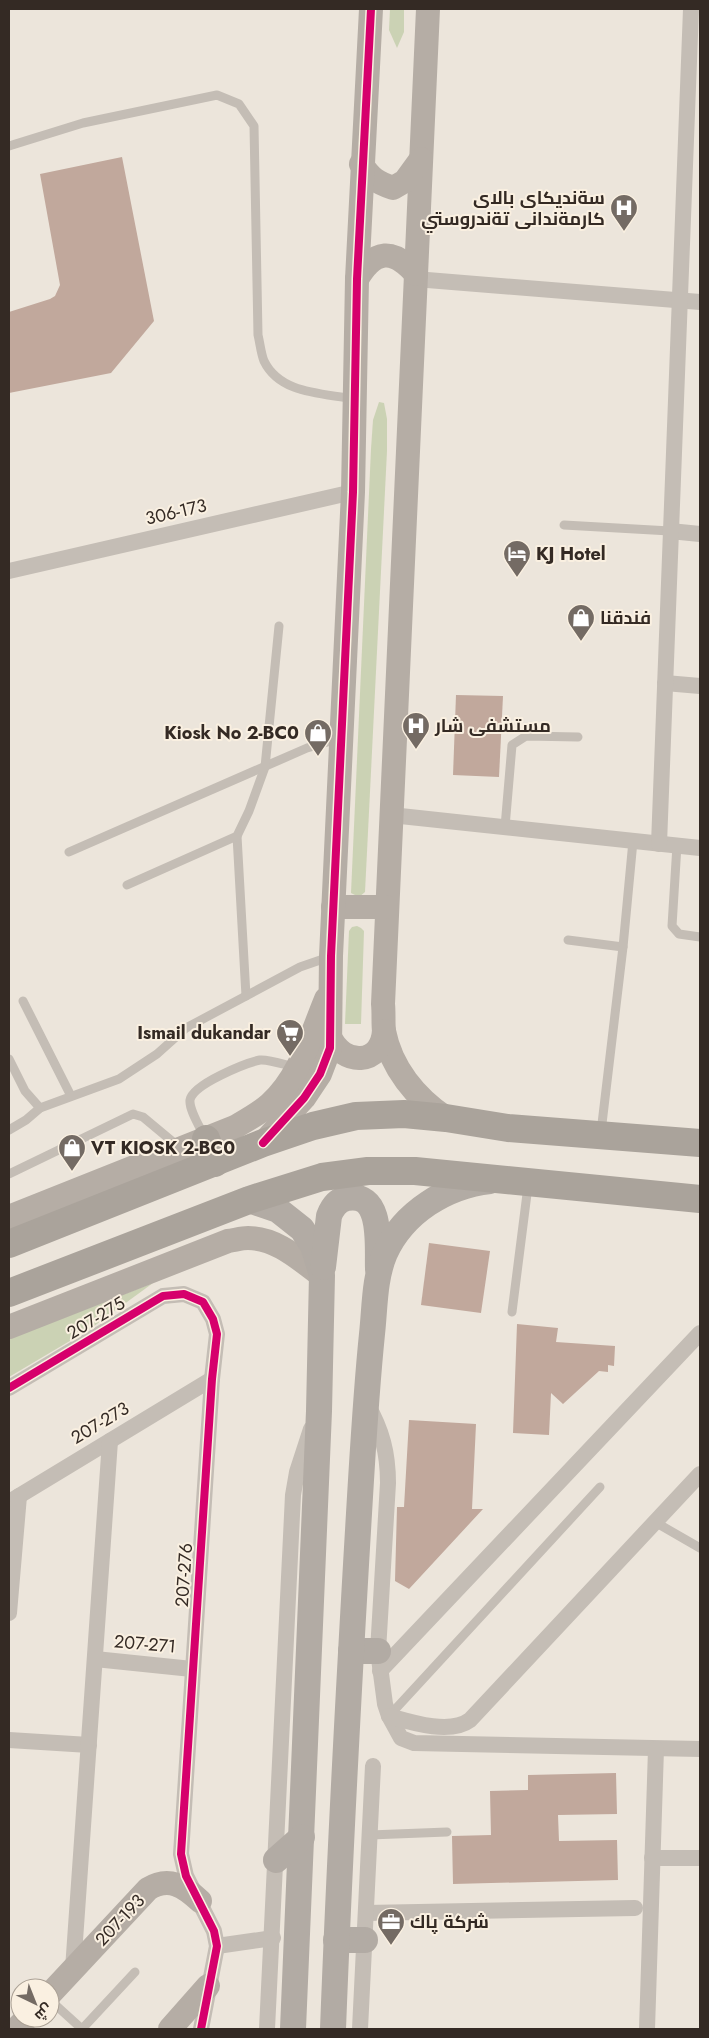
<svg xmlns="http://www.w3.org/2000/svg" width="709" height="2038" font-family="Jost,Cairo,sans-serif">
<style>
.green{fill:#cbd2b4}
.building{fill:#c1a89c}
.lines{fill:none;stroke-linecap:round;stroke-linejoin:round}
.lane{stroke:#c4bdb5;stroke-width:9}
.street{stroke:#c4bdb5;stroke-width:16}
.secondary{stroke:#b5ada5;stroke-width:24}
.primary{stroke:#b2aba4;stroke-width:26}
.highway{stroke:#aaa39b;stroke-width:28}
.cycleway-casing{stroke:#faf0e1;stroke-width:11}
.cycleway{stroke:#d6006c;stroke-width:8}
.labels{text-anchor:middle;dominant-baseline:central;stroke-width:4;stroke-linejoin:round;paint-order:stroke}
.poi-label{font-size:18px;font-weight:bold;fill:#342a24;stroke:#faf0e1;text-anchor:start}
.street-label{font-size:18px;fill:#342a24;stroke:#faf0e1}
</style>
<rect width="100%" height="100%" fill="#ece5db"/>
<g class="green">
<polygon points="390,9 404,9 404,32 397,48 389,30"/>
<polygon points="379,402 384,403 387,419 387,451 365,892 359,897 351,893 371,449 373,420"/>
<polygon points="357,926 361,928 364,931 361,1024 345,1024 349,931 352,927"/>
<polygon points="153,1283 90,1329 9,1377 9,1339"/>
</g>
<g class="building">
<polygon points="122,157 154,321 111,373 9,393 9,312 50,299 55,296 60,285 40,174"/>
<polygon points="456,695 503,696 499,777 453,775"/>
<polygon points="429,1243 490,1251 481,1313 421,1305"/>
<polygon points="517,1324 558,1328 556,1342 615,1346 614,1366 608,1365 608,1372 599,1371 563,1404 551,1393 549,1435 513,1433"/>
<polygon points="409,1420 476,1424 472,1509 483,1509 409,1589 395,1581 397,1507 404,1507"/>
<polygon points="616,1773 617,1814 558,1815 559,1841 617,1840 618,1880 453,1884 452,1836 491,1835 490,1791 528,1790 528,1775"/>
</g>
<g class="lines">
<g class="lane">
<path d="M9,146L83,123L217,95L239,104L254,126L258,335C260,343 261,354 264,361C280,394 322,393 353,399"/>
<polyline points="564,525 670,531"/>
<polyline points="505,827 512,745 526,736 578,737"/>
<polyline points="237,836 246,996"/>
<polyline points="677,845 672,926 679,934 700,937"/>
<polyline points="69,852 307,748 341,738"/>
<polyline points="127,885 237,836 249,811 265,767 279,626"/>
<polyline points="568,940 623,947"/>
<polyline points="23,1001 71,1096"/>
<polyline points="9,1059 25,1091 40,1108 119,1079 157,1054 186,1028 300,967 329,957"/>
<polyline points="9,1130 26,1120 40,1108"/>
<polyline points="601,1132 623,947 633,841"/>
<path d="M204,1136C200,1127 189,1110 190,1100C193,1084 246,1063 260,1060C268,1059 286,1065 295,1067"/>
<polyline points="9,1174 133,1114 143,1117 179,1147"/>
<polyline points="512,1312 528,1186"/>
<polyline points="655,1522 700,1548"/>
<polyline points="389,1716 600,1487"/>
<polyline points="370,1835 447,1832"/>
<polyline points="50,2000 82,2029"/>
<polyline points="82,2029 135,1972"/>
</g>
<g class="street">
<polyline points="415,279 700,302"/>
<polyline points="670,531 700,534"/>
<polyline points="9,571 353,492"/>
<polyline points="665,683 700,686"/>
<polyline points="391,815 700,848"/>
<polyline points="659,844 691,9"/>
<polyline points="9,1388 163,1296 184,1294 203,1302 213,1319 217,1334 212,1379 181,1854 186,1876 214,1931 217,1946 201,2029"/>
<path d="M367,1404C382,1430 388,1453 388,1483L378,1651L385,1704L389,1716L401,1738L414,1743L700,1749"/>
<polyline points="9,1502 212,1379"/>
<polyline points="9,1613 19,1496"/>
<polyline points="95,1659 192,1669"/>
<polyline points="380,1671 700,1333"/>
<path d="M389,1716C410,1722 450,1735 470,1720L700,1474"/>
<polyline points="9,1740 89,1745"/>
<polyline points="652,1858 700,1858"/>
<polyline points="366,1913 635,1908"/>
<polyline points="217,1946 273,1938"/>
<polyline points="73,1969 110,1441"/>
<polyline points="267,2029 293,1495 297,1472 311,1429"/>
<polyline points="360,2029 373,1766"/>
<polyline points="647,2029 656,1749"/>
</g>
<g class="secondary">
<path d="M428,9L383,1004C384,1013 383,1023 384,1031C391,1068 416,1098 446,1118"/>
<path d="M361,164C372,179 376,182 393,188L405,181L421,159"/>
<path d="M357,279C375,249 393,248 416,274"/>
<polyline points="333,907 386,907"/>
<path d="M330,1037C343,1066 381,1066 384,1031"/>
<polyline points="263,1143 304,1098 320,1074 330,1048 331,956 353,492 357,279 371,9"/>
<path d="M9,1217L235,1127C247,1120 260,1113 270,1104C300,1077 311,1035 326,999"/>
<path d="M9,1327L228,1241C235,1240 242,1238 248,1238C277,1238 300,1260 322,1276"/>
<path d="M50,1994L148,1889C169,1876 184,1886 200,1901"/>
<polyline points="16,2029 27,2018"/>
<polyline points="170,2029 208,1986"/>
</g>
<g class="primary">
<polyline points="249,1200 278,1210 302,1229 313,1246 322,1275 319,1411 293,2029"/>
<path d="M323,1267L329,1216C332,1208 337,1200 347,1198C384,1191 377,1248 378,1269"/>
<polyline points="351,1651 378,1651"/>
<polyline points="276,1860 302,1837"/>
<polyline points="336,1940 365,1940"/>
<path d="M333,2029C340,1846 350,1663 361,1480C364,1431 367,1383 372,1334C375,1307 374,1279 385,1253C404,1212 446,1186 490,1181"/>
</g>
<g class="highway">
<polyline points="206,1139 215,1163"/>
<polyline points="9,1244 263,1143 313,1126 356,1116 404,1114 446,1118 508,1128 700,1143"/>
<polyline points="9,1293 249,1200 322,1177 368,1171 415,1171 700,1199"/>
</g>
<defs>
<g id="cycleway">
<polyline points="263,1143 304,1098 320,1074 330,1048 331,956 353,492 357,279 371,9"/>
<polyline points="9,1388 163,1296 184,1294 203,1302 213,1319 217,1334 212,1379 181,1854 186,1876 214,1931 217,1946 201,2029"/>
</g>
</defs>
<use href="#cycleway" class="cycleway-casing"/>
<use href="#cycleway" class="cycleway"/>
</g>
<defs>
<symbol id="hospital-pin" viewBox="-11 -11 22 30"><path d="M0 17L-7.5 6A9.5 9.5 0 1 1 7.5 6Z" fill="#746b64" stroke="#faf0e1"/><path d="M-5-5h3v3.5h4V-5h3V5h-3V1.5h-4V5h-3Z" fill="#fff"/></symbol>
<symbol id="hotel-pin" viewBox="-11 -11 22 30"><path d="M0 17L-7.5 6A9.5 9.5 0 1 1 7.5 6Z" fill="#746b64" stroke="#faf0e1"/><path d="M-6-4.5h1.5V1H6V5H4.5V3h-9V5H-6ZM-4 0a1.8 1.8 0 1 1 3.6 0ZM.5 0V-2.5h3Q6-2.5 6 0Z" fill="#fff"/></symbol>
<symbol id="shop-pin" viewBox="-11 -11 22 30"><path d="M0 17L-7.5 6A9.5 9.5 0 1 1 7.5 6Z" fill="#746b64" stroke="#faf0e1"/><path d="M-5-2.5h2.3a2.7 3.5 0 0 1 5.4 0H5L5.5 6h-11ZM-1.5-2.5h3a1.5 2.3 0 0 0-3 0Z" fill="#fff"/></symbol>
<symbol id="supermarket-pin" viewBox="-11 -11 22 30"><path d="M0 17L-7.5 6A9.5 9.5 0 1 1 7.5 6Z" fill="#746b64" stroke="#faf0e1"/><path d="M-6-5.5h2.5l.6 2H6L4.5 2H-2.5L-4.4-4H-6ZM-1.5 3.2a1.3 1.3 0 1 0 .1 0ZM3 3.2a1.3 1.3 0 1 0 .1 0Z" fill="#fff"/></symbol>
<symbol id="office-pin" viewBox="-11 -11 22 30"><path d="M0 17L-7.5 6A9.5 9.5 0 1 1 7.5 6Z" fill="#746b64" stroke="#faf0e1"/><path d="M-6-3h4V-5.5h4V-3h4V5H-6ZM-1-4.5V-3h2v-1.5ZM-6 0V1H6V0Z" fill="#fff"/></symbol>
</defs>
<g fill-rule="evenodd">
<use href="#hospital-pin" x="608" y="192" width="32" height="43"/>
<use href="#hotel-pin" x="501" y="538" width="32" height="43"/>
<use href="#shop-pin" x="565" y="602" width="32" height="43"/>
<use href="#hospital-pin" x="400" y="710" width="32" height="43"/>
<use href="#shop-pin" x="302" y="717" width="32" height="43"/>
<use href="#supermarket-pin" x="274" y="1017" width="32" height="43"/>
<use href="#shop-pin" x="56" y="1132" width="32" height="43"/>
<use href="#office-pin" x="375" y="1906" width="32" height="43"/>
</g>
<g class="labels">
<g class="poi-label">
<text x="605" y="198" text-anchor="end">سةنديكاى بالاى<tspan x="605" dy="21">كارمةندانى تةندروستي</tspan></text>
<text x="536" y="554">KJ Hotel</text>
<text x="600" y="618">فندقنا</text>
<text x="435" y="726">مستشفى شار</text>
<text x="299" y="733" text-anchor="end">Kiosk No 2-BC0</text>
<text x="271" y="1033" text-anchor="end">Ismail dukandar</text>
<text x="91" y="1148">VT KIOSK 2-BC0</text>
<text x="410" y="1922">شركة پاك</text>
</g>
<g class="street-label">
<text transform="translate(176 512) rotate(-13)">306-173</text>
<text transform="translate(96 1318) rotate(-31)">207-275</text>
<text transform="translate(100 1423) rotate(-31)">207-273</text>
<text transform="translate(184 1575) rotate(-86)">207-276</text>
<text transform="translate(145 1644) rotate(5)">207-271</text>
<text transform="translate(120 1920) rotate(-47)">207-193</text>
</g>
</g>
<rect width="709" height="2038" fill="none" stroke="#342a24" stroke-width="20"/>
<g transform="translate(35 2003) rotate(137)"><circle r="24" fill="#faf0e1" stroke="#aba195"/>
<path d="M0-4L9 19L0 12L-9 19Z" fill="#746b64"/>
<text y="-8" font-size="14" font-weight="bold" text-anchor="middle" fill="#342a24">ش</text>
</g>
</svg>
